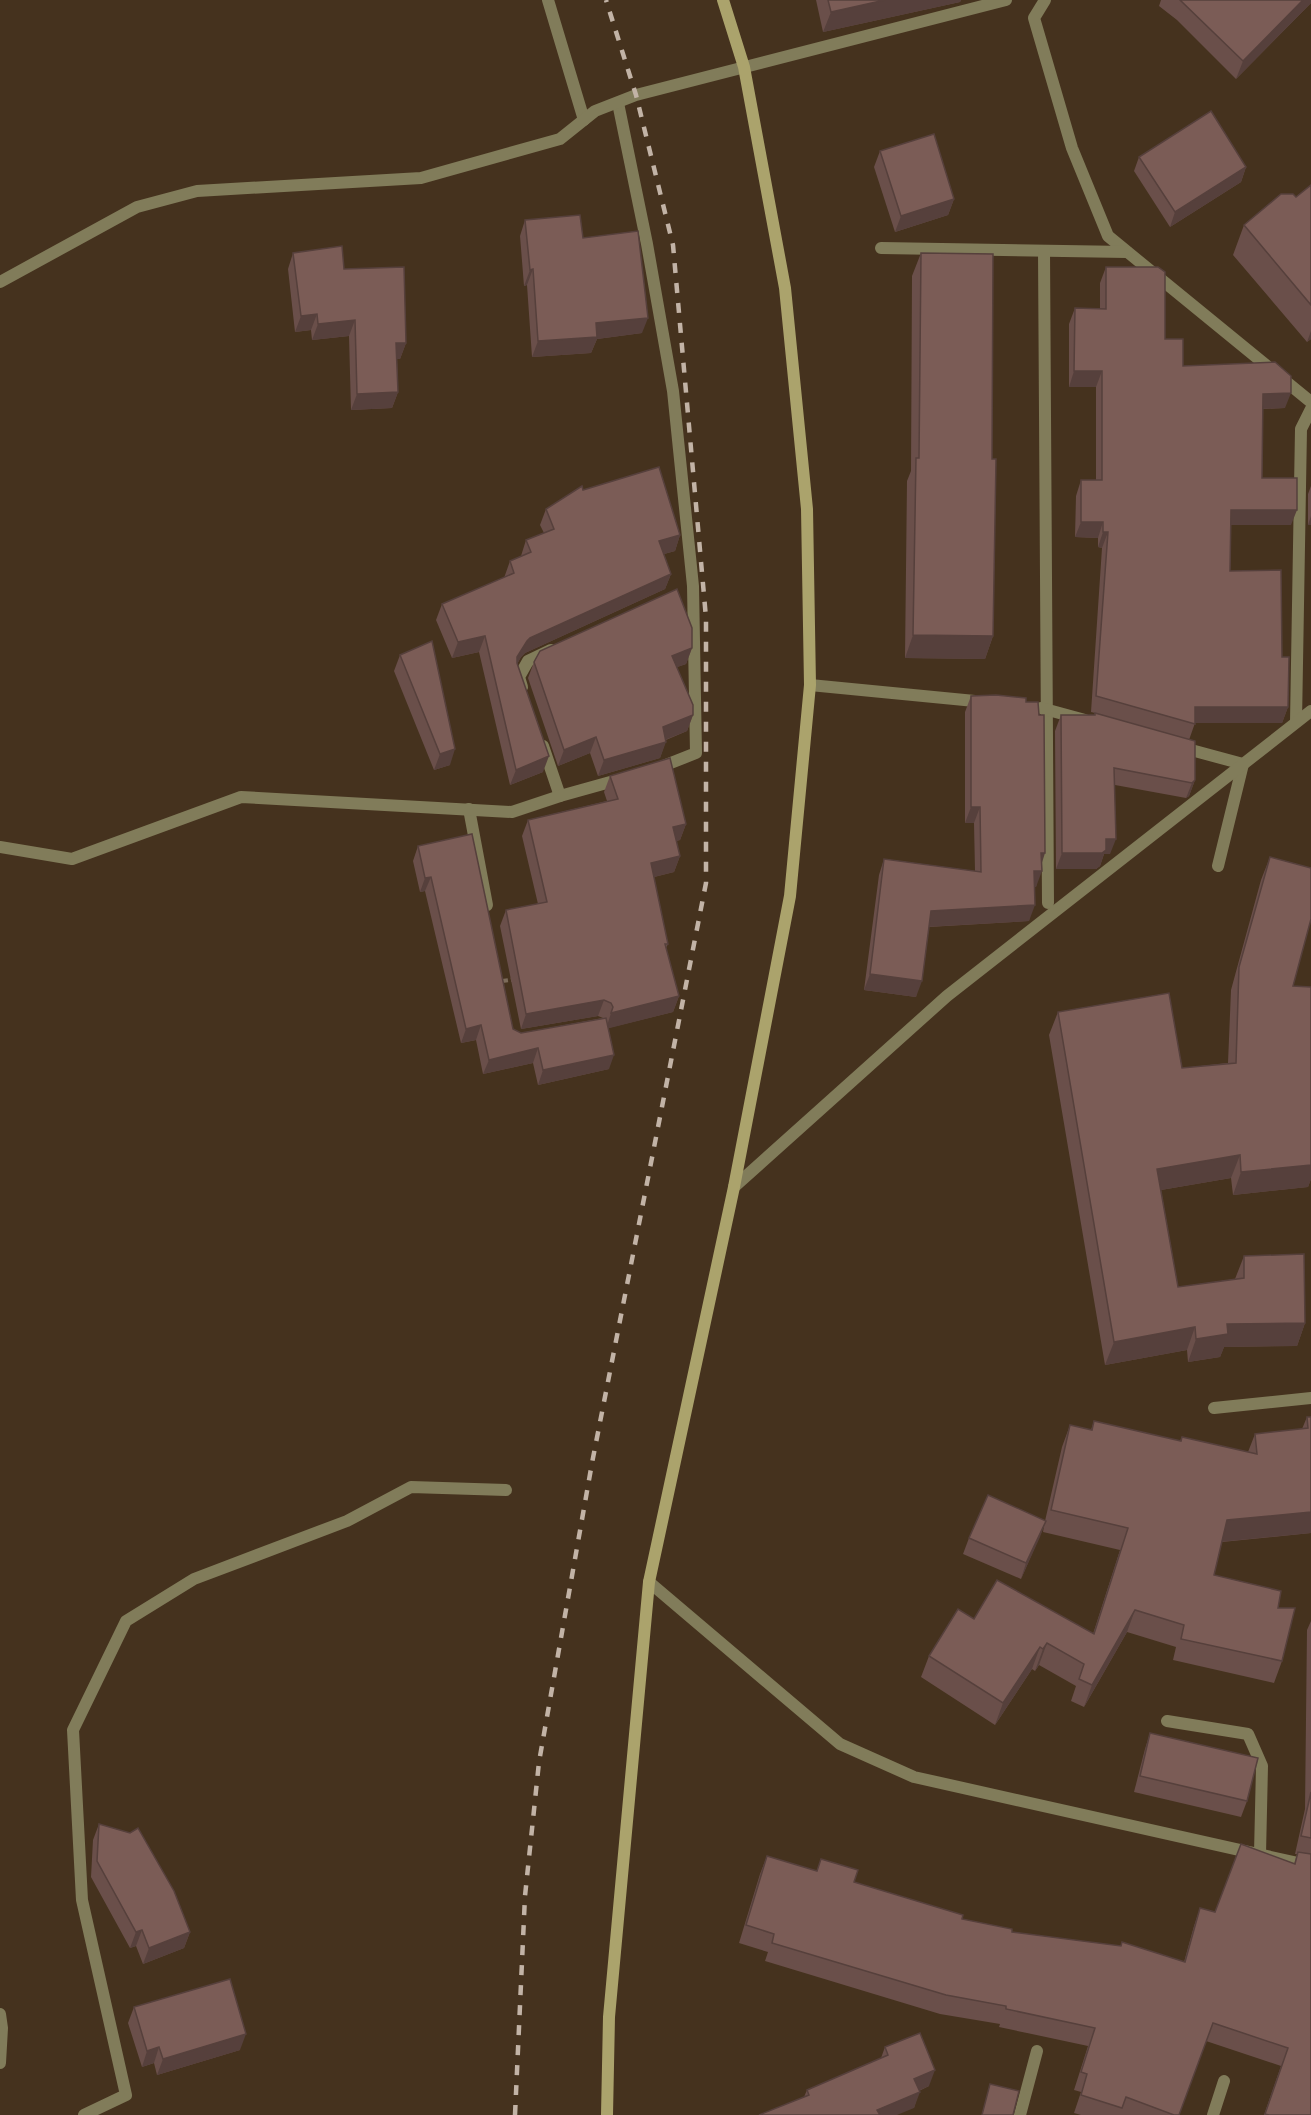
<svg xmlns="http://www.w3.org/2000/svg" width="1311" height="2115" font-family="Georgia,serif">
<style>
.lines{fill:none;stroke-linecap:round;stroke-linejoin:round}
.path{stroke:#7c6b5a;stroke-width:4;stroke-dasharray:6 3;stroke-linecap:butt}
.street{stroke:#817c5a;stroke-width:12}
.secondary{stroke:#aba36c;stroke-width:12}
.rail{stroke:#c2b3a6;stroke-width:4.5;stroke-dasharray:10 10;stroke-linecap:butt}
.wall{fill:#6a4f4a}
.shaded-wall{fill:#56403c}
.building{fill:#7b5c56;stroke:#56403c;stroke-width:1.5}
</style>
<rect width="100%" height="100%" fill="#45321e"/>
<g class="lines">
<polyline class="path" points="502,981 516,979"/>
<g class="street">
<polyline points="548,0 584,120"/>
<polyline points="1045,0 1034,18 1072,148 1108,236 1311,402"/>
<polyline points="618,103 647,244 673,391 693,586 696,753 658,768"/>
<polyline points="881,248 1127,252"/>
<polyline points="1044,251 1048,903"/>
<polyline points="0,282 137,207 197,191 421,178 560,139 595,111 636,95 1006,0"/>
<polyline points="810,685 985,702"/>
<polyline points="522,687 519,677 528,661 551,650"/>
<polyline points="1041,708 1085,720"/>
<polyline points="1296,722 1301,429 1311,409"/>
<polyline points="543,746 560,796"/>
<polyline points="1180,747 1243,764 1218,866"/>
<polyline points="469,809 487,905"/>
<polyline points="0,847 72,859 241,797 512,812 560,796 621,779"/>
<polyline points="734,1187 947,996 1311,711"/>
<polyline points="1214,1408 1311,1398"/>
<polyline points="649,1582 840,1744 914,1777 1311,1866"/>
<polyline points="1167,1721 1248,1734 1262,1766 1260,1854"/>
<polyline points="0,2014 2,2028 0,2063"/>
<polyline points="84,2115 126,2095 82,1900 73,1730 126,1621 194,1579 347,1521 411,1487 506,1490"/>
<polyline points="1020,2115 1037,2051"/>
<polyline points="1213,2115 1224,2081"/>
</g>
<polyline class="secondary" points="607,2115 609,2017 649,1582 734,1187 790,896 810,685 807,509 785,288 744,67 723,0"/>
<polyline class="rail" points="515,2115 525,1896 539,1762 592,1463 706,883 706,618 673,245 636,95 606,0"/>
</g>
<g class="wall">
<polygon points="816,0 961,0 960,2 823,32"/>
<polygon points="1161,0 1311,0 1311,3 1236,79 1177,20 1159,6"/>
<polygon points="880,151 954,199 948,215 895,232 874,167"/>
<polygon points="1139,157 1246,167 1241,182 1170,227 1134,171"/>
<polygon points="1311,185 1311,339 1307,342 1233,255 1244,225 1296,197"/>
<polygon points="525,220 583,238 642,333 597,339 591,353 532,357 527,285 524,286 520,236"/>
<polygon points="293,253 344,269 406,343 400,359 397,359 398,392 392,408 351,410 349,336 312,340 311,330 295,332 288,269"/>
<polygon points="921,253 992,459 993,636 985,659 905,658 907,481 911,471 912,276"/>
<polygon points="1106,267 1165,339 1183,366 1285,408 1263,409 1262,478 1291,525 1231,525 1230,571 1282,657 1288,707 1282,723 1195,723 1189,740 1195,780 1189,796 1186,798 1115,785 1110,854 1104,854 1100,866 1096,869 1056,869 1055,731 1061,715 1094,715 1095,713 1091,712 1102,548 1098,547 1098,538 1075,537 1076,496 1081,480 1096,480 1096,387 1069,387 1069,324 1075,308 1100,309 1100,283"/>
<polygon points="1311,486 1311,525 1308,525 1308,494"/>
<polygon points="583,490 680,535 675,551 664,554 671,574 665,589 525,653 521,657 517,664 543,772 510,785 479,652 452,658 436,620 442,604 504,578 510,561 521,556 526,540 544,533 540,525 546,509"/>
<polygon points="692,648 686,664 677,667 693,715 687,731 666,740 660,758 598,776 590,753 558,766 528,678 534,662"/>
<polygon points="400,655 450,765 434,770 394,671"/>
<polygon points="971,696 1041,864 1036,887 1035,887 1029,921 929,927 916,997 864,990 879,875 884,859 975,871 974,823 965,823 965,712"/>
<polygon points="610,776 686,824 680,840 676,841 680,856 674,872 654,877 668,944 666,948 679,996 673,1012 608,1028 609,1069 538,1085 533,1063 483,1074 476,1040 461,1043 425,891 420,892 413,861 418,846 513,1029 521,1033 603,1018 598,1016 521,1029 500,926 506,910 538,904 522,836 528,820 607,801 604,792"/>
<polygon points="1270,857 1293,986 1311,987 1311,1179 1308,1187 1233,1195 1231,1178 1161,1190 1178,1287 1235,1279 1244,1256 1305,1323 1297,1346 1224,1347 1220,1357 1188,1362 1187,1350 1105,1365 1049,1035 1058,1012 1182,1068 1228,1063 1231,990 1261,880"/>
<polygon points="1307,1417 1311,1417 1311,1533 1222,1542 1214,1575 1278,1608 1282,1661 1274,1683 1173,1660 1176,1647 1127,1632 1084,1707 1071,1701 1076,1686 1039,1665 1035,1671 1032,1669 995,1725 921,1677 929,1656 974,1619 1093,1634 1120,1550 1043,1532 1044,1526 1021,1579 963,1554 969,1538 1045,1521 1062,1447 1070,1425 1091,1430 1094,1421 1180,1441 1182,1437 1248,1452 1255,1434 1302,1429"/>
<polygon points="1311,1621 1311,2115 1264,2115 1281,2066 1206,2041 1179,2115 1081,2115 1074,2113 1081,2092 1074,2090 1088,2046 999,2027 1000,2024 940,2014 765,1961 768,1952 739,1943 760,1874 767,1856 817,1871 821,1859 854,1882 962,1919 1012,1932 1184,1962 1194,1926 1200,1908 1215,1912 1294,1864 1297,1854 1295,1854 1305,1809 1307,1630"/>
<polygon points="1150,1733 1247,1801 1241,1817 1134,1792 1145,1749"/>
<polygon points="99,1824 190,1932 184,1948 143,1964 136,1946 130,1948 91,1877 93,1840"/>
<polygon points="134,2007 240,2050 157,2075 154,2063 142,2067 128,2023"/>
<polygon points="885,2047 929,2086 919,2091 914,2108 804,2097 807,2090 881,2058"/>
</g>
<g class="shaded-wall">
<polygon points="885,0 961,0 960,2 823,32 831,12"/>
<polygon points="1303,0 1311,0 1311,3 1236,79 1243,61"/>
<polygon points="1246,167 1241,182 1170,227 1175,212"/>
<polygon points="954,199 948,215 895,232 901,216"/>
<polygon points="533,269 527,285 524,286 530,270"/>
<polygon points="317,314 311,330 295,332 301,316"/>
<polygon points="648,318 642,333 597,339 591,353 532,357 538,341 596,323"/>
<polygon points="355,320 349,336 312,340 318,324"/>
<polygon points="1311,331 1311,339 1307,342"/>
<polygon points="396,343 406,343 400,359 390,359"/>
<polygon points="1074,371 1102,371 1096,387 1069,387"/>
<polygon points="398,392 392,408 351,410 357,394"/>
<polygon points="1291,393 1285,408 1257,409 1263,394"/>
<polygon points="1231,510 1297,510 1291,525 1226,525"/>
<polygon points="1311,516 1311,525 1308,525"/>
<polygon points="1081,522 1103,522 1098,538 1075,537"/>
<polygon points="1103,532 1108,532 1102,548 1098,547"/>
<polygon points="680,535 675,551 653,557 659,541"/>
<polygon points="671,574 665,589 525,653 521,657 512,673 517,657 527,641 530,638"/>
<polygon points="913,635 993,636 985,659 905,658"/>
<polygon points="485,636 479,652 452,658 458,642"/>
<polygon points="692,648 686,664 666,671 672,656"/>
<polygon points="1195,707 1288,707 1282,723 1189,723"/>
<polygon points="693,715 687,731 657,743 663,727"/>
<polygon points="596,737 590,753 558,766 564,750"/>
<polygon points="666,742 660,758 598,776 604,760"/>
<polygon points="455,749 450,765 434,770 440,754"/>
<polygon points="549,756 543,772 510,785 516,770"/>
<polygon points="1195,780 1189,796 1186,798 1192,783"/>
<polygon points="971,807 980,807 974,823 965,823"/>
<polygon points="686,824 680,840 667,843 673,827"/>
<polygon points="1106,839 1116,839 1110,854 1104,854 1100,866 1096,869 1056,869 1062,853"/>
<polygon points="1041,853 1045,853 1040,869"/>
<polygon points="680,856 674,872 646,879 651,863"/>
<polygon points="1034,871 1042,871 1036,887 1028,887"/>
<polygon points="431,877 425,891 420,892 425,878"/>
<polygon points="1035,905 1029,921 925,927 931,911"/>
<polygon points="870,974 922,981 916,997 864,990"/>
<polygon points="679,996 673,1012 606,1029 611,1013"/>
<polygon points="604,1000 598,1016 521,1029 526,1014"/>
<polygon points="481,1025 476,1040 461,1043 466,1029"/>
<polygon points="538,1048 533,1063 483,1074 489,1060"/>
<polygon points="614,1055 609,1069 538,1085 543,1070"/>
<polygon points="1240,1155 1231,1178 1149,1192 1157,1169"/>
<polygon points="1311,1165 1311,1179 1308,1187 1233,1195 1241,1172"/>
<polygon points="1305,1323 1297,1346 1224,1347 1220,1357 1188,1362 1196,1339 1227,1324"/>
<polygon points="1195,1327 1187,1350 1105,1365 1114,1342"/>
<polygon points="1311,1512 1311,1533 1219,1542 1227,1520"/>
<polygon points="1046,1521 1040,1537 1021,1579 1026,1563"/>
<polygon points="1135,1610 1127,1632 1084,1707 1092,1685"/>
<polygon points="1047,1643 1039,1665 1035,1671 1043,1649"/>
<polygon points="1040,1647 1032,1669 995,1725 1003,1703"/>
<polygon points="142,1930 136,1946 130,1948 136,1932"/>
<polygon points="190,1932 184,1948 143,1964 149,1948"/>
<polygon points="246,2034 240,2050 157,2075 163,2059"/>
<polygon points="159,2047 154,2063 142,2067 147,2051"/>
<polygon points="935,2070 929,2086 909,2095 914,2079"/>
<polygon points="920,2092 914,2108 897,2115 875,2115 877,2110"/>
</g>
<g class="building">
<polygon points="828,0 885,0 831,12"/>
<polygon points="1180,0 1303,0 1243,61"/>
<polygon points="1211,111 1246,167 1175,212 1139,157"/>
<polygon points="934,134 954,199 901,216 880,151"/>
<polygon points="1311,185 1311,305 1244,225 1281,194 1293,194 1296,197"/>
<polygon points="580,215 583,238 638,231 648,318 596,323 597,337 538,341 533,269 530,270 525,220"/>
<polygon points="342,246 344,269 404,267 406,343 396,343 398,392 357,394 355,320 318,324 317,314 301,316 293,253"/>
<polygon points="921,253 993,254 992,459 996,459 993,636 913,635 916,458 919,458"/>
<polygon points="1106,267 1158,267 1165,272 1165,339 1183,339 1183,366 1275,362 1291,376 1291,393 1263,394 1262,478 1297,478 1297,510 1231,510 1230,571 1281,570 1282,657 1289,657 1288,707 1195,707 1195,724 1096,696 1108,532 1103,532 1103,522 1081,522 1081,480 1102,480 1102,371 1074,371 1075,308 1106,309"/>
<polygon points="659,467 680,535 659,541 671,574 530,638 527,641 517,657 517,663 549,756 516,770 485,636 458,642 442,604 514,573 510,561 531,552 526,540 554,529 546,509 582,486 583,490"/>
<polygon points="677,589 692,628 692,648 672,656 693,705 693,715 663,727 666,742 604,760 596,737 564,750 534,662 540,651"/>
<polygon points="432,641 455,749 440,754 400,655"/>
<polygon points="996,695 1026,698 1026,702 1038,702 1039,715 1044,715 1045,853 1041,853 1042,871 1034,871 1035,905 931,911 922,981 870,974 884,859 981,872 980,807 971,807 971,696"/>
<polygon points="1095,713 1195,741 1195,780 1192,783 1114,768 1116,839 1106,839 1106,850 1102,853 1062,853 1061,715 1095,715"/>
<polygon points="670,758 686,824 673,827 680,856 651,863 668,944 665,944 679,996 611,1013 613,1007 611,1003 604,1000 526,1014 506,910 547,902 528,820 618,799 610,776"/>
<polygon points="472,834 513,1029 521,1033 606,1018 614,1055 543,1070 538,1048 489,1060 481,1025 466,1029 431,877 425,878 418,846"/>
<polygon points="1270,857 1311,868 1311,919 1293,986 1311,987 1311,1165 1241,1172 1240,1155 1157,1169 1178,1287 1244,1278 1244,1256 1304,1254 1305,1323 1227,1324 1228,1334 1196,1339 1195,1327 1114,1342 1058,1012 1169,993 1182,1068 1236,1063 1239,967"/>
<polygon points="1307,1417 1311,1417 1311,1512 1227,1520 1214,1575 1281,1591 1278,1608 1295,1608 1282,1661 1181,1639 1184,1625 1135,1610 1092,1685 1079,1679 1084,1664 1047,1643 1043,1649 1040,1647 1003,1703 929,1656 958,1609 974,1619 997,1580 1094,1634 1128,1528 1051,1510 1070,1425 1092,1430 1094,1421 1181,1441 1182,1437 1257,1454 1255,1434 1308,1428"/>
<polygon points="988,1495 1046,1521 1026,1563 969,1538"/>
<polygon points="1150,1733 1258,1758 1247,1801 1140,1776"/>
<polygon points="1311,1792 1311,1838 1301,1836"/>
<polygon points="99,1824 130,1833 138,1828 174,1891 190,1932 149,1948 142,1930 136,1932 97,1861"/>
<polygon points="1241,1844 1295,1864 1298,1852 1311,1854 1311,2115 1269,2115 1265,2114 1288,2048 1213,2023 1179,2115 1174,2115 1126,2097 1122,2108 1081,2095 1087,2074 1081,2072 1095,2028 1006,2009 1006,2006 946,1995 772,1943 774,1934 746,1925 767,1856 817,1871 821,1859 858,1870 854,1882 963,1915 962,1919 1012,1929 1012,1932 1121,1946 1122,1942 1185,1962 1200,1908 1215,1912"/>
<polygon points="230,1979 246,2034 163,2059 159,2047 147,2051 134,2007"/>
<polygon points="920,2033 935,2070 914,2079 920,2092 877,2110 880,2115 759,2115 809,2095 807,2090 888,2055 885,2047"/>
<polygon points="990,2084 1019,2091 1013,2115 982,2115"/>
</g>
</svg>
